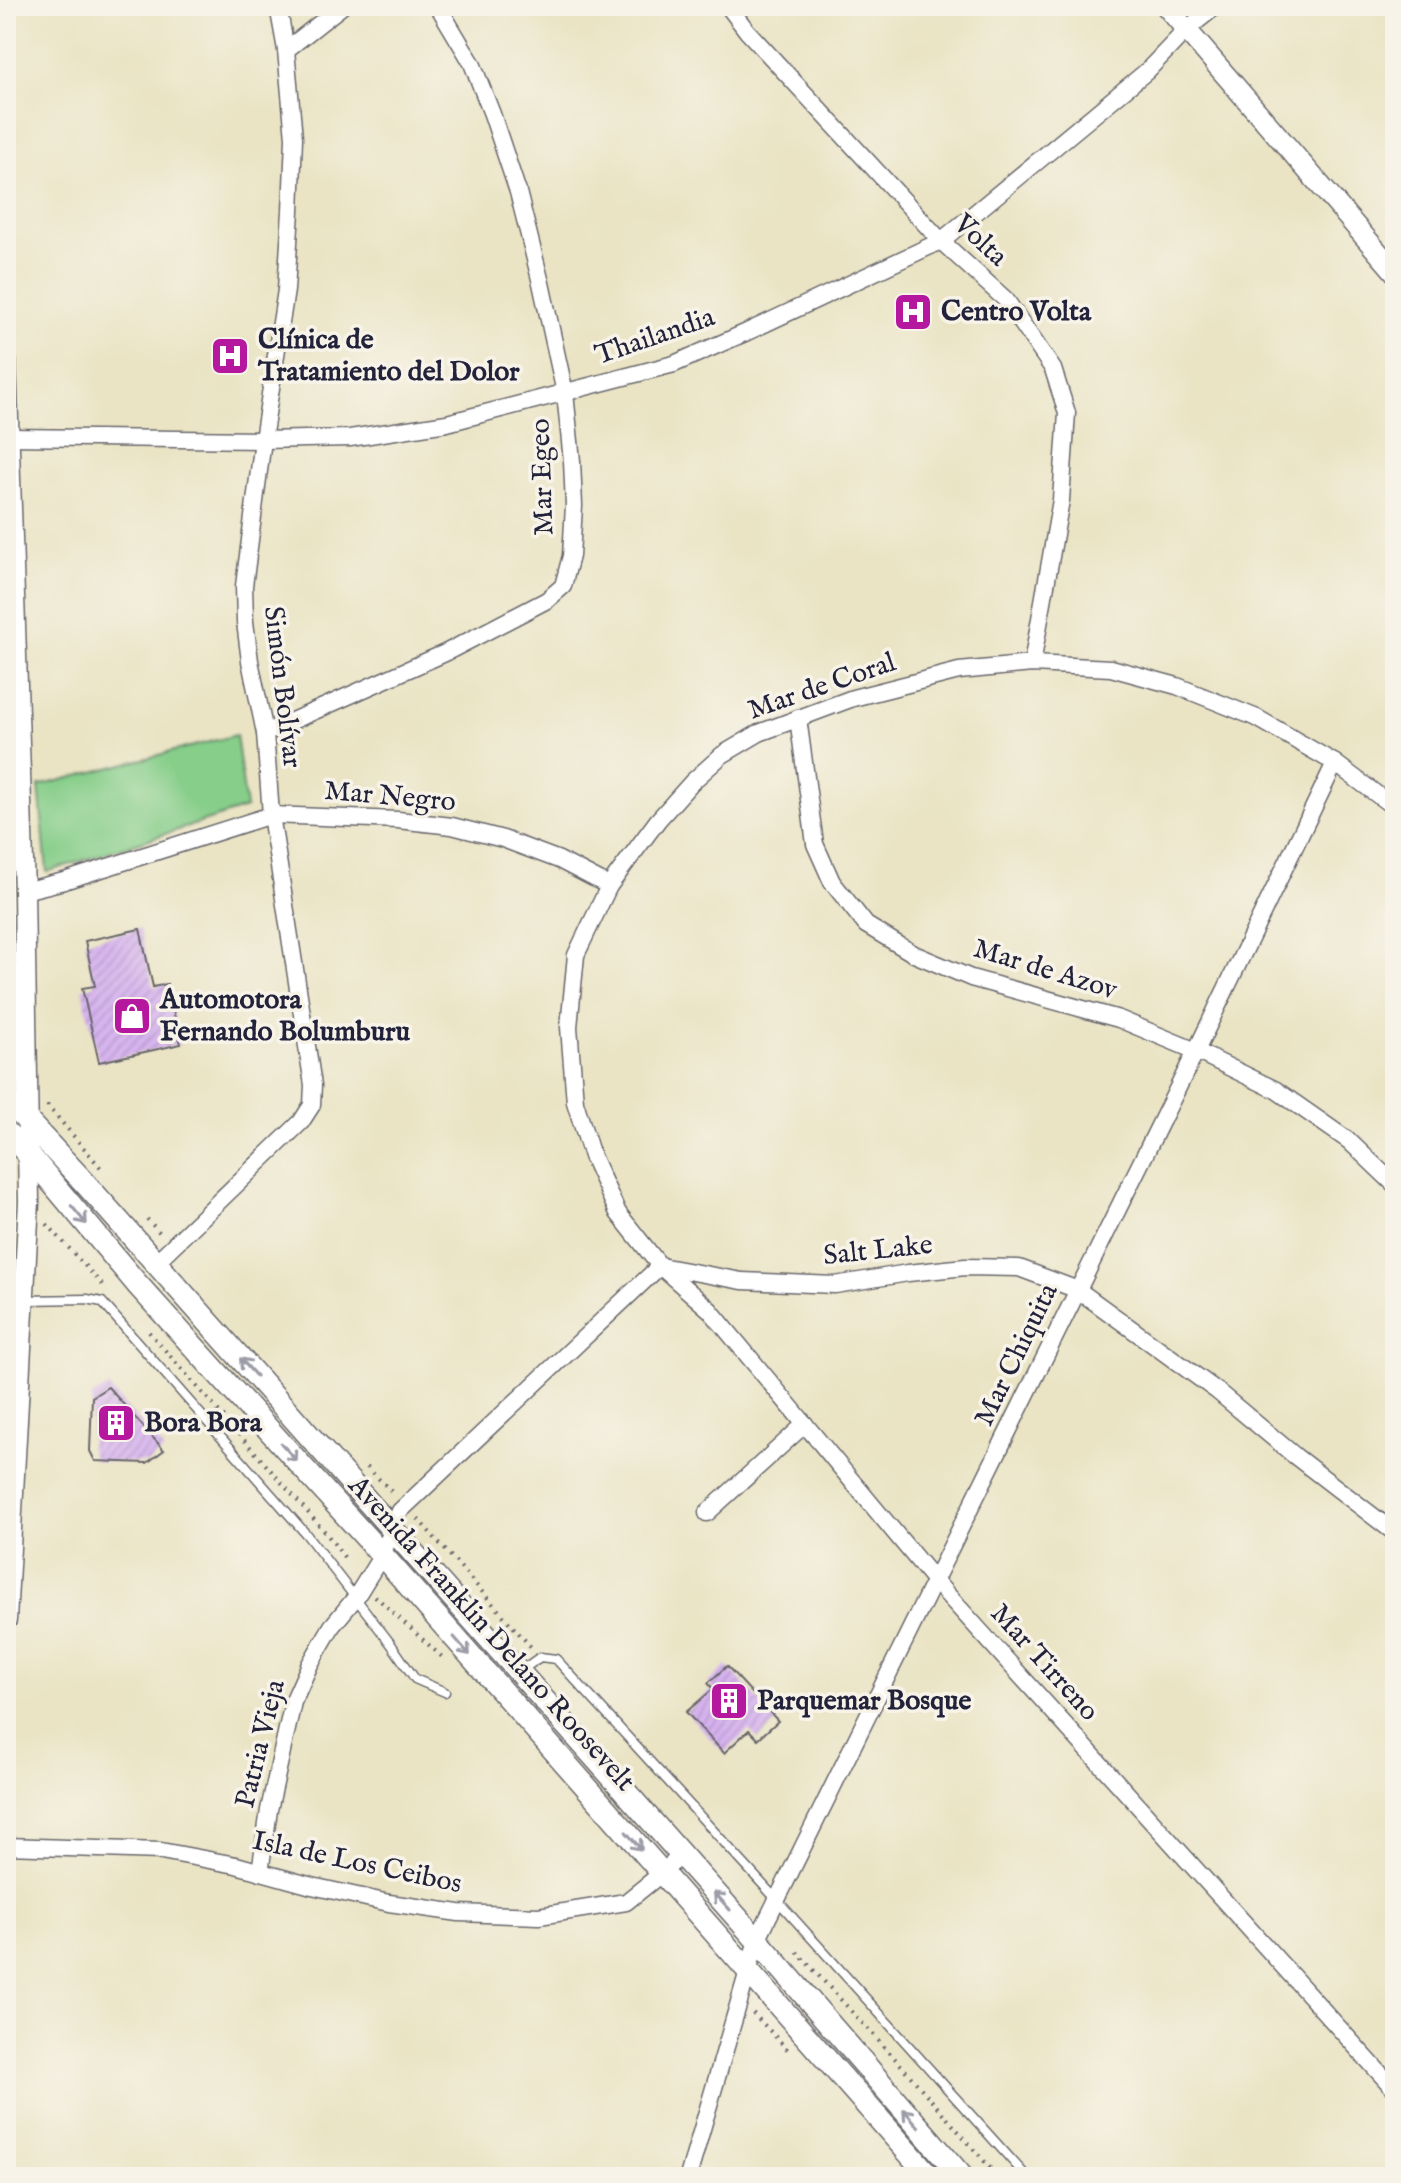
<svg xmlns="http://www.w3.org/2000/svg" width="1401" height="2183" font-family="'IM FELL English',serif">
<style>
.green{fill:#86ce89;stroke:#547862;stroke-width:2}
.building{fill:url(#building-hatch)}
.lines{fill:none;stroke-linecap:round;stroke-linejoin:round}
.service-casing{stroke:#68666b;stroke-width:11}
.minor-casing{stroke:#68666b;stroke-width:19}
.tertiary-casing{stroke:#68666b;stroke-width:23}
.secondary-casing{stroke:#68666b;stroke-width:25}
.path{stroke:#68666b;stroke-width:4;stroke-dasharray:2 6;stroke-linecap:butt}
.service{stroke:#fff;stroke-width:8}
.minor{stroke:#fff;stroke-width:16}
.tertiary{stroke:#fff;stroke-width:20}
.secondary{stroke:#fff;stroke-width:22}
.oneway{stroke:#9c9ca7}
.labels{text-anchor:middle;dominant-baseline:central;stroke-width:7;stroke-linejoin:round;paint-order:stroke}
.street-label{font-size:28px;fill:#22223b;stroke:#f7f3e8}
.poi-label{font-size:28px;font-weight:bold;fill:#22223b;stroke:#f7f3e8;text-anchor:start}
</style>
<defs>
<pattern id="building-hatch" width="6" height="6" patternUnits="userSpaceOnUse" patternTransform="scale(2)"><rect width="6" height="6" fill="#d6b2ee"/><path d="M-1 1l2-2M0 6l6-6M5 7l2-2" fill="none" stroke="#b799cd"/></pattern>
</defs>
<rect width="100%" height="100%" fill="#f7f3e8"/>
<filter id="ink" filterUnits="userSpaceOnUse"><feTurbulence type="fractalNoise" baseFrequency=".0125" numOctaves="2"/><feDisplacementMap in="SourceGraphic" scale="16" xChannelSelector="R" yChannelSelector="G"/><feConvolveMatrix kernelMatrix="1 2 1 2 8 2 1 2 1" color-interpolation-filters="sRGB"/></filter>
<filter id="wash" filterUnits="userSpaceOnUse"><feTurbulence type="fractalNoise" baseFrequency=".006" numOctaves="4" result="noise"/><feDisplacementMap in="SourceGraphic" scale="32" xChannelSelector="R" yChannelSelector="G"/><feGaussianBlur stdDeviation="1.8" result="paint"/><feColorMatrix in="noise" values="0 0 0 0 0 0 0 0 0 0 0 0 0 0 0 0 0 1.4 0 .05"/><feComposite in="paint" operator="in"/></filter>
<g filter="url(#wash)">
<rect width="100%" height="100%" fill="#eae4c5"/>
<polygon class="green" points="236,735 246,808 47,872 39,786"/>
<g id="blocks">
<g class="building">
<polygon points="140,929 153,987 167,984 181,1044 99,1062 82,988 95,986 85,941"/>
<polygon points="108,1387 164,1450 147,1463 95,1461 90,1451 92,1397"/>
<polygon points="727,1666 778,1721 758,1739 749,1730 724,1753 686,1712 713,1689 708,1683"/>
</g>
</g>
</g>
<g filter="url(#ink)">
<use href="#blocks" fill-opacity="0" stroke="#68666b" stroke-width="2"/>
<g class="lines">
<defs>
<g id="service">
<polyline points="6,1025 22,1043"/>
<polyline points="23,1300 87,1299 102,1302 306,1534 391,1644 415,1679 445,1692"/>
<polyline points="522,1670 540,1657 556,1659 777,1900 1027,2177"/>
</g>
<g id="minor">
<polyline points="728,6 747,31 941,241 1006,300 1053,369 1067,413 1061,500 1032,664"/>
<polyline points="286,50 342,6"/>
<polyline points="8,437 263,440 350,438 447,423 674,364 747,332 941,241 1147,71 1187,29 1216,6"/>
<polyline points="798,718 815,844 832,882 866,925 914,954 971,978 1119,1019 1196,1051 1276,1090 1349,1141 1395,1185"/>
<polyline points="265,733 445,653 547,600 563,586 571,556 574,506 572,461 565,393 541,283 518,192 492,114 472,63 438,6"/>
<polyline points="1395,808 1335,763 1257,718 1177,686 1111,668 1032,664 959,671 853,698 759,733 722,755 692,782 658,820 609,886 576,955 569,1027 575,1102 592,1156 618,1213 660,1266 710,1310 935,1581 1395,2090"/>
<polyline points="24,891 64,881 271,815 398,820 452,826 503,839 559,860 609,886"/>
<polyline points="155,1263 301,1122 312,1105 313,1085 271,815 265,733 250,661 245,622 244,586 263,440 286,290 291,211 294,138 286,50 278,6"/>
<polyline points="707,1513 805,1424"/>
<polyline points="6,1846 161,1851 236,1865 312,1886 389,1903 459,1913 539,1916 626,1902 662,1873 681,1855"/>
<polyline points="260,1872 269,1810 293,1702 310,1664 332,1626 356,1597 382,1555 400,1511 660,1266 742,1281 835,1285 908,1273 965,1267 1019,1268 1078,1290 1217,1391 1295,1456 1395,1533"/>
<polyline points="688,2177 757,1940 1196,1051 1335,763"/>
<polyline points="1388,2177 1395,2171"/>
</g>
<g id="tertiary">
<polyline points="1166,6 1395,272"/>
<polyline points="6,360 24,891 29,1202 6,1620"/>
</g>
<g id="secondary">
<polyline points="6,1098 84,1182 757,1940 962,2177"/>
<polyline points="6,1132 29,1155 137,1284 382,1555 930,2177"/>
</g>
</defs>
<use href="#service" class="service-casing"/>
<use href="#minor" class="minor-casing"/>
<use href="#tertiary" class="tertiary-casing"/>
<use href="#secondary" class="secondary-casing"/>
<g class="path">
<polyline points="47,1105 101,1168"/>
<polyline points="147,1219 160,1233"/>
<polyline points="47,1224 106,1289"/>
<polyline points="149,1332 326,1533 347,1561"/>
<polyline points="367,1467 395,1495"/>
<polyline points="418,1519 531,1647"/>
<polyline points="375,1596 442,1657"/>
<polyline points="797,1952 900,2064 998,2177"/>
<polyline points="753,2013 788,2050"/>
</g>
<use href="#service" class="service"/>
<use href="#minor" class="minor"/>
<use href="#tertiary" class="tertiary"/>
<use href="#secondary" class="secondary"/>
</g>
<defs><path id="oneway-shaft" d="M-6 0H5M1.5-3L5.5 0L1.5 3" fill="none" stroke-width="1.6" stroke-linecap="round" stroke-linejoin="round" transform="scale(2)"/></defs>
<g class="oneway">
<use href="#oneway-shaft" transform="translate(79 1215) rotate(50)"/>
<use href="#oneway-shaft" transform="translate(248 1367) rotate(-132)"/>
<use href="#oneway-shaft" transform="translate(289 1452) rotate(48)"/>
<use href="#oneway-shaft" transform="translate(462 1646) rotate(49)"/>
<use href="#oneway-shaft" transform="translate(634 1841) rotate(49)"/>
<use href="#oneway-shaft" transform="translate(722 1901) rotate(-132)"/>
<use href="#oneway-shaft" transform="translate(911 2118) rotate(-131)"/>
</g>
</g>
<defs>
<symbol id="hospital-square" viewBox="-11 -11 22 22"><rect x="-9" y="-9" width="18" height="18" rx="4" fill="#b5179e" stroke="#f7f3e8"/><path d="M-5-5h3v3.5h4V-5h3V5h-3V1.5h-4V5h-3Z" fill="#fff"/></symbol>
<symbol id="shop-square" viewBox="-11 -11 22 22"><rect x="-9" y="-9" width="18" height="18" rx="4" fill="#b5179e" stroke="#f7f3e8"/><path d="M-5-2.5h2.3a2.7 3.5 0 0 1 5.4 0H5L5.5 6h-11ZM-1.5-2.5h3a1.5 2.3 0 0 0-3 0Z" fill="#fff"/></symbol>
<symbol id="building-square" viewBox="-11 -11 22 22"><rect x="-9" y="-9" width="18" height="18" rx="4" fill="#b5179e" stroke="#f7f3e8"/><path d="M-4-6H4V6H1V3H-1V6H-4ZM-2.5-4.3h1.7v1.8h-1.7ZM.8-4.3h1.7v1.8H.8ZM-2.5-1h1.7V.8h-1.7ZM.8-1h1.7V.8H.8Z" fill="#fff"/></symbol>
</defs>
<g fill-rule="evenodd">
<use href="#hospital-square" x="891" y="290" width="44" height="44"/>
<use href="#hospital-square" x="208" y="334" width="44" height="44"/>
<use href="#shop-square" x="110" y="994" width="44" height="44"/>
<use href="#building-square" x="94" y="1401" width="44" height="44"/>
<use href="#building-square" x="707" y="1679" width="44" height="44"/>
</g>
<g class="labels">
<g class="street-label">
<text transform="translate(980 241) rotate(43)">Volta</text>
<text transform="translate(655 337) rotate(-19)">Thailandia</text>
<text transform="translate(543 477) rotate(-92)">Mar Egeo</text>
<text transform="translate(282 687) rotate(83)">Simón Bolívar</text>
<text transform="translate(822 687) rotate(-19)">Mar de Coral</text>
<text transform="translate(390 797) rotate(5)">Mar Negro</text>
<text transform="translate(1045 970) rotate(17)">Mar de Azov</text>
<text transform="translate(878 1251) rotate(-6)">Salt Lake</text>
<text transform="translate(1017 1355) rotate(-64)">Mar Chiquita</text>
<text transform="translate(491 1634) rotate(48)">Avenida Franklin Delano Roosevelt</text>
<text transform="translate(1044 1663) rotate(48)">Mar Tirreno</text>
<text transform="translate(261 1744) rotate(-76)">Patria Vieja</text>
<text transform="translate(357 1863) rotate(12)">Isla de Los Ceibos</text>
</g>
<g class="poi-label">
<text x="941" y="312">Centro Volta</text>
<text x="258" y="340">Clínica de<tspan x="258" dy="32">Tratamiento del Dolor</tspan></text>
<text x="160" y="1000">Automotora<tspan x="160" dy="32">Fernando Bolumburu</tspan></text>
<text x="144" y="1423">Bora Bora</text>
<text x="757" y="1701">Parquemar Bosque</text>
</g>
</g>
<rect width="1401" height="2183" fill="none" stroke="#f7f3e8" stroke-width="32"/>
</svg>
